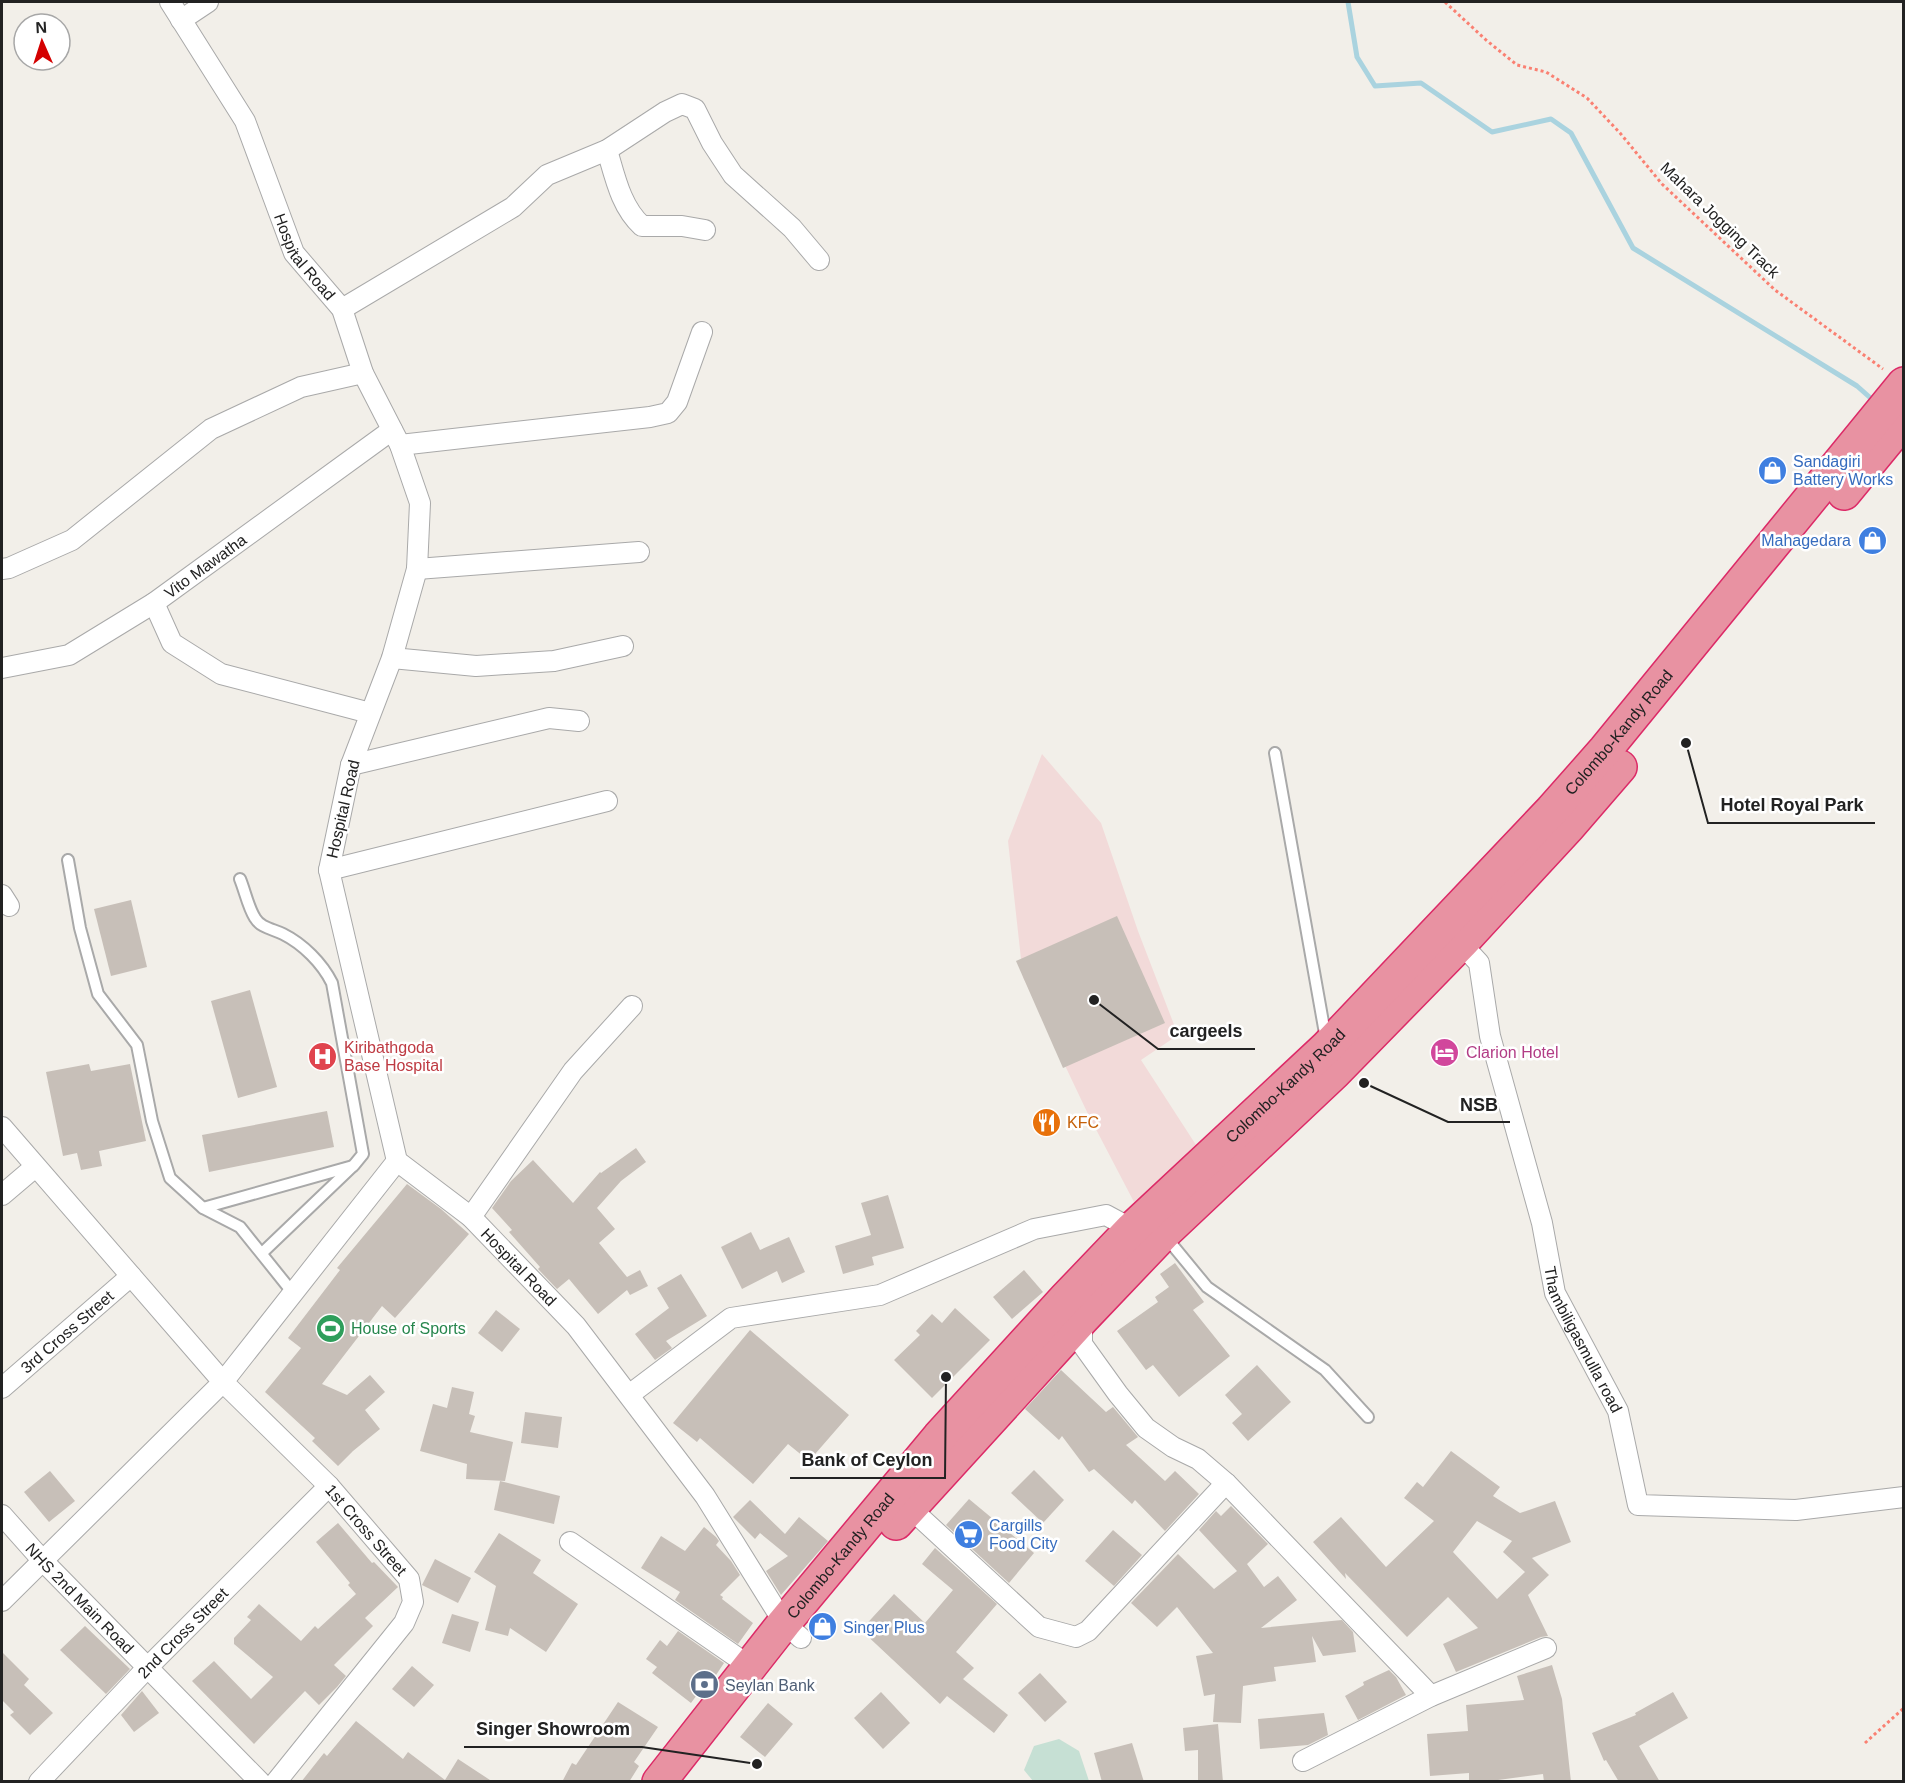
<svg xmlns="http://www.w3.org/2000/svg" width="1905" height="1783" font-family="Arial,sans-serif">
<style>
.commercial{fill:#f2dad9}
.wetland{fill:#c6e0d4}
.lines{fill:none;stroke-linecap:round;stroke-linejoin:round}
.stream{stroke:#aad3df;stroke-width:5}
.building{fill:#c7bfb8;fill-rule:evenodd}
.lane-casing{stroke:#a9a9a9;stroke-width:14}
.street-casing{stroke:#a9a9a9;stroke-width:22}
.highway-casing{stroke:#dc2a67;stroke-width:36}
.path{stroke:#fa8072;stroke-width:3;stroke-dasharray:3 3;stroke-linecap:butt}
.lane{stroke:#fff;stroke-width:10}
.street{stroke:#fff;stroke-width:20}
.highway{stroke:#e892a2;stroke-width:33}
.labels{text-anchor:middle;dominant-baseline:central;stroke-width:5;stroke-linejoin:round;paint-order:stroke}
.street-label{font-size:16px;fill:#222;stroke:#fff}
.shop-label{font-size:16px;fill:#366cbe;stroke:#fff;text-anchor:start}
.health-label{font-size:16px;fill:#be3a42;stroke:#fff;text-anchor:start}
.hotel-label{font-size:16px;fill:#b23c85;stroke:#fff;text-anchor:start}
.food-label{font-size:16px;fill:#c56008;stroke:#fff;text-anchor:start}
.leisure-label{font-size:16px;fill:#27864d;stroke:#fff;text-anchor:start}
.service-label{font-size:16px;fill:#4e5e75;stroke:#fff;text-anchor:start}
.leader{fill:none;stroke:#222;stroke-width:2}
.callout-dot{fill:#222;stroke:#fff;stroke-width:2}
.callout-label{font-size:18px;text-anchor:middle;font-weight:bold;fill:#222;stroke:#fff;stroke-width:5;stroke-linejoin:round;paint-order:stroke}
</style>
<rect width="100%" height="100%" fill="#f2efe9"/>
<polygon class="commercial" points="1042,754 1101,823 1138,931 1178,1035 1141,1060 1198,1148 1134,1202 1088,1114 1023,977 1008,841"/>
<polygon class="wetland" points="1059,1739 1079,1751 1089,1781 1033,1781 1024,1770 1034,1746"/>
<g class="lines">
<polyline class="stream" points="1348,2 1357,57 1375,86 1421,83 1492,132 1551,119 1571,133 1633,248 1857,386 1875,402"/>
</g>
<g class="building">
<polygon points="131,900 147,967 111,976 94,909"/>
<polygon points="1117,916 1165,1023 1063,1068 1016,961"/>
<polygon points="250,990 277,1087 238,1098 211,1001"/>
<polygon points="89,1064 91,1071 130,1064 146,1141 99,1151 102,1166 81,1170 77,1153 63,1156 46,1072"/>
<polygon points="327,1111 334,1147 209,1172 202,1135"/>
<polygon points="636,1148 646,1162 621,1181 597,1208 615,1229 599,1243 627,1277 640,1270 648,1286 630,1295 627,1290 598,1314 569,1279 557,1289 538,1269 540,1267 509,1232 512,1230 492,1208 511,1181 533,1160 573,1203 600,1172 601,1173"/>
<polygon points="407,1184 441,1209 469,1234 395,1318 382,1306 322,1384 347,1395 370,1375 385,1392 365,1410 380,1429 353,1451 338,1466 312,1441 315,1438 265,1392 301,1348 288,1338 340,1270 337,1268"/>
<polygon points="888,1195 904,1248 872,1257 874,1265 843,1274 835,1246 871,1235 861,1203"/>
<polygon points="751,1232 760,1250 789,1237 805,1272 782,1283 777,1271 742,1289 721,1247"/>
<polygon points="1175,1263 1204,1302 1193,1310 1230,1356 1179,1397 1153,1365 1146,1370 1117,1331 1158,1302 1155,1297 1169,1287 1160,1274"/>
<polygon points="1024,1270 1043,1292 1012,1319 993,1297"/>
<polygon points="681,1274 707,1316 666,1341 672,1348 655,1360 635,1334 669,1308 657,1288"/>
<polygon points="955,1308 990,1340 932,1398 894,1360 920,1335 916,1331 932,1314 942,1323"/>
<polygon points="496,1310 520,1329 502,1352 478,1333"/>
<polygon points="750,1330 849,1415 809,1461 788,1444 753,1484 700,1438 697,1442 673,1423"/>
<polygon points="1257,1365 1291,1402 1248,1441 1232,1423 1242,1414 1225,1395"/>
<polygon points="1061,1370 1106,1412 1113,1407 1138,1437 1126,1445 1165,1481 1175,1471 1199,1494 1165,1531 1135,1500 1132,1504 1094,1469 1089,1472 1062,1436 1059,1440 1025,1409"/>
<polygon points="452,1387 474,1392 469,1414 475,1416 470,1432 513,1442 505,1481 466,1479 467,1464 420,1451 433,1404 447,1408"/>
<polygon points="525,1412 562,1417 558,1448 521,1443"/>
<path d="M1451,1451L1500,1487L1493,1496L1520,1513L1555,1501L1571,1542L1532,1558L1549,1575L1528,1595L1548,1636L1541,1637L1456,1672L1443,1644L1478,1628L1448,1597L1407,1637L1345,1573L1346,1579L1313,1542L1341,1517L1386,1567L1434,1521L1404,1498L1417,1482L1423,1487ZM1477,1521L1512,1541L1503,1552L1525,1572L1497,1599L1453,1552Z"/>
<polygon points="1034,1470 1064,1500 1043,1523 1011,1493"/>
<polygon points="50,1471 75,1501 49,1522 24,1492"/>
<polygon points="500,1481 560,1496 554,1524 494,1510"/>
<polygon points="969,1499 1034,1553 1009,1583 946,1525"/>
<polygon points="750,1500 785,1534 799,1517 828,1541 781,1595 766,1571 788,1556 760,1533 755,1539 733,1517"/>
<polygon points="1231,1506 1268,1544 1247,1564 1264,1587 1278,1576 1297,1600 1261,1628 1342,1620 1353,1632 1356,1652 1323,1656 1312,1636 1316,1662 1274,1667 1276,1681 1243,1686 1241,1723 1213,1722 1215,1694 1204,1696 1196,1656 1213,1653 1177,1607 1157,1627 1131,1603 1178,1554 1214,1589 1237,1571 1199,1530 1216,1511 1221,1516"/>
<polygon points="338,1523 372,1563 374,1562 398,1587 365,1618 373,1626 334,1665 346,1676 337,1687 319,1705 305,1691 254,1744 192,1681 214,1661 251,1699 273,1677 234,1644 234,1638 251,1620 247,1617 259,1604 301,1641 315,1626 318,1629 356,1594 348,1585 350,1583 316,1542"/>
<polygon points="704,1527 716,1537 719,1541 716,1545 731,1561 740,1575 720,1595 723,1597 722,1599 753,1623 738,1644 675,1600 680,1592 641,1568 661,1536 685,1551"/>
<polygon points="1113,1530 1142,1555 1114,1586 1085,1561"/>
<polygon points="499,1533 541,1560 533,1573 578,1604 546,1652 510,1628 508,1636 485,1630 496,1586 474,1572"/>
<polygon points="935,1548 997,1604 956,1652 974,1668 963,1679 1008,1715 994,1733 947,1696 940,1704 861,1630 894,1594 925,1623 953,1590 922,1564"/>
<polygon points="435,1559 471,1578 458,1603 422,1585"/>
<polygon points="452,1614 479,1622 470,1652 442,1643"/>
<polygon points="85,1626 130,1669 106,1694 60,1650"/>
<polygon points="678,1631 724,1663 716,1675 713,1673 691,1703 652,1673 657,1667 646,1659 660,1640 667,1646"/>
<polygon points="2,1652 29,1679 24,1685 53,1713 30,1735 10,1715 14,1712 2,1700"/>
<polygon points="1552,1665 1562,1699 1571,1782 1544,1782 1543,1774 1498,1780 1498,1782 1469,1782 1469,1773 1430,1776 1427,1734 1468,1731 1466,1705 1524,1700 1517,1676"/>
<polygon points="412,1666 434,1685 414,1707 392,1689"/>
<polygon points="1389,1670 1396,1677 1406,1695 1358,1720 1345,1696 1364,1685 1363,1682"/>
<polygon points="1040,1673 1067,1702 1045,1722 1018,1693"/>
<polygon points="142,1691 159,1713 134,1732 121,1715"/>
<polygon points="881,1692 910,1723 883,1749 854,1718"/>
<polygon points="1673,1692 1688,1718 1639,1746 1660,1782 1619,1782 1606,1760 1604,1761 1592,1733 1636,1715 1635,1713"/>
<polygon points="618,1702 658,1727 634,1762 639,1766 629,1782 562,1782 572,1763 576,1765"/>
<polygon points="768,1703 793,1724 765,1757 740,1737"/>
<polygon points="1324,1713 1328,1735 1308,1745 1260,1749 1258,1719"/>
<polygon points="356,1721 403,1759 408,1752 445,1780 458,1759 493,1782 301,1782 324,1753 327,1756"/>
<polygon points="1218,1724 1223,1782 1198,1782 1198,1750 1185,1751 1183,1728"/>
<polygon points="1132,1743 1144,1782 1102,1782 1094,1753"/>
</g>
<g class="lines">
<defs>
<g id="lane">
<polyline points="1275,753 1326,1039"/>
<polyline points="68,860 80,928 98,994 137,1045 152,1121 170,1178 203,1208 240,1227 293,1293"/>
<path d="M240,879C245,891 248,907 255,918C261,928 273,929 283,934C303,944 322,963 332,983L363,1154L354,1165L262,1253"/>
<polyline points="203,1208 353,1166"/>
<polyline points="1165,1236 1207,1287 1325,1370 1368,1417"/>
</g>
<g id="street">
<path id="s1" d="M170,2L245,121L294,253L342,309L363,373L400,445L420,503L417,569L392,658L351,765L329,870L397,1161L471,1217L576,1326L705,1496L784,1623L801,1638"/>
<polyline points="181,20 208,2"/>
<path d="M607,150C615,177 621,207 642,226H682L705,230"/>
<polyline points="342,309 513,207 547,175 607,150 665,112 682,104 695,109 712,143 733,175 792,228 819,260"/>
<polyline points="400,445 650,417 668,413 677,402 702,332"/>
<polyline points="2,569 9,568 72,540 211,429 301,387 363,373"/>
<polyline points="417,569 639,552"/>
<polyline points="154,603 172,643 221,674 370,713"/>
<polyline points="392,658 476,666 554,661 623,646"/>
<path id="s2" d="M2,668L69,655L154,603L392,430"/>
<polyline points="351,765 549,718 579,721"/>
<polyline points="329,870 607,801"/>
<polyline points="2,895 9,906"/>
<path id="s3" d="M1455,937L1479,963L1490,1036L1542,1223L1555,1293L1618,1411L1638,1505L1796,1510L1904,1497"/>
<polyline points="2,1127 223,1382 2,1601"/>
<polyline points="2,1195 35,1167"/>
<polyline points="471,1217 573,1071 632,1006"/>
<polyline points="1082,1320 1082,1344 1118,1394 1146,1428 1173,1447 1198,1459 1226,1483 1431,1696"/>
<path id="s4" d="M2,1388L131,1276"/>
<polyline points="629,1395 731,1318 880,1295 1034,1229 1106,1215 1132,1229"/>
<polyline points="909,1507 1039,1627 1076,1637 1088,1631 1226,1483"/>
<path id="s5" d="M2,1515L43,1561L260,1782"/>
<polyline points="570,1542 751,1667"/>
<polyline points="1303,1761 1431,1696 1546,1648"/>
<path id="s6" d="M39,1782L148,1667L329,1486"/>
<polyline points="276,1782 404,1623 413,1602 409,1579 329,1486 223,1382 397,1161"/>
</g>
<g id="highway">
<polyline points="1844,493 1904,420"/>
<polyline points="896,1523 1082,1319 1163,1234 1334,1073 1461,943 1569,826 1620,767"/>
<path id="s7" d="M659,1782L784,1623L939,1437L1066,1298L1132,1229L1327,1047L1552,810L1605,750L1904,384"/>
</g>
</defs>
<use href="#lane" class="lane-casing"/>
<use href="#street" class="street-casing"/>
<use href="#highway" class="highway-casing"/>
<g class="path">
<polyline points="1445,2 1486,40 1517,65 1546,72 1587,98 1620,133 1662,184 1775,290 1883,369"/>
<polyline points="1865,1743 1904,1708"/>
</g>
<use href="#lane" class="lane"/>
<use href="#street" class="street"/>
<use href="#highway" class="highway"/>
</g>
<defs>
<symbol id="shop-disc" viewBox="-11 -11 22 22"><circle r="9.5" fill="#3f7fe0" stroke="#fff"/><path d="M-5-2.5h2.3a2.7 3.5 0 0 1 5.4 0H5L5.5 6h-11ZM-1.5-2.5h3a1.5 2.3 0 0 0-3 0Z" fill="#fff"/></symbol>
<symbol id="hotel-disc" viewBox="-11 -11 22 22"><circle r="9.5" fill="#d1479c" stroke="#fff"/><path d="M-6-4.5h1.5V1H6V5H4.5V3h-9V5H-6ZM-4 0a1.8 1.8 0 1 1 3.6 0ZM.5 0V-2.5h3Q6-2.5 6 0Z" fill="#fff"/></symbol>
<symbol id="hospital-disc" viewBox="-11 -11 22 22"><circle r="9.5" fill="#e0444e" stroke="#fff"/><path d="M-5-5h3v3.5h4V-5h3V5h-3V1.5h-4V5h-3Z" fill="#fff"/></symbol>
<symbol id="restaurant-disc" viewBox="-11 -11 22 22"><circle r="9.5" fill="#e8710a" stroke="#fff"/><path d="M-5-6h1v4h1v-4h1v4h1v-4h1v5L-1.5 .5V6h-2V.5L-5-1ZM5-6V6H3V1.5H1.5Q1.5-4 5-6Z" fill="#fff"/></symbol>
<symbol id="stadium-disc" viewBox="-11 -11 22 22"><circle r="9.5" fill="#2e9e5b" stroke="#fff"/><path d="M0-5a6.5 5 0 1 0 0 10a6.5 5 0 1 0 0-10ZM-3.5-1.8h7v3.6h-7Z" fill="#fff"/></symbol>
<symbol id="supermarket-disc" viewBox="-11 -11 22 22"><circle r="9.5" fill="#3f7fe0" stroke="#fff"/><path d="M-6-5.5h2.5l.6 2H6L4.5 2H-2.5L-4.4-4H-6ZM-1.5 3.2a1.3 1.3 0 1 0 .1 0ZM3 3.2a1.3 1.3 0 1 0 .1 0Z" fill="#fff"/></symbol>
<symbol id="bank-disc" viewBox="-11 -11 22 22"><circle r="9.5" fill="#5c6f8a" stroke="#fff"/><path d="M-6-4H6V4H-6ZM0-2.3a2.3 2.3 0 1 0 0 4.6a2.3 2.3 0 1 0 0-4.6Z" fill="#fff"/></symbol>
</defs>
<g fill-rule="evenodd">
<use href="#shop-disc" x="1756" y="454" width="33" height="33"/>
<use href="#shop-disc" x="1856" y="524" width="33" height="33"/>
<use href="#hotel-disc" x="1428" y="1036" width="33" height="33"/>
<use href="#hospital-disc" x="306" y="1040" width="33" height="33"/>
<use href="#restaurant-disc" x="1030" y="1106" width="33" height="33"/>
<use href="#stadium-disc" x="314" y="1312" width="33" height="33"/>
<use href="#supermarket-disc" x="952" y="1518" width="33" height="33"/>
<use href="#shop-disc" x="806" y="1610" width="33" height="33"/>
<use href="#bank-disc" x="688" y="1668" width="33" height="33"/>
</g>
<g class="labels">
<g class="street-label">
<text transform="translate(1720 220) rotate(44)">Mahara Jogging Track</text>
<text stroke="none"><textPath href="#s1" startOffset="290">Hospital Road</textPath></text>
<text stroke="none"><textPath href="#s2" startOffset="231">Vito Mawatha</textPath></text>
<text stroke="none"><textPath href="#s7" startOffset="1424">Colombo-Kandy Road</textPath></text>
<text transform="translate(343 809) rotate(-77)">Hospital Road</text>
<text stroke="none"><textPath href="#s7" startOffset="938">Colombo-Kandy Road</textPath></text>
<text stroke="none"><textPath href="#s1" startOffset="1406">Hospital Road</textPath></text>
<text stroke="none"><textPath href="#s4" startOffset="86">3rd Cross Street</textPath></text>
<text stroke="none"><textPath href="#s3" startOffset="428">Thambiligasmulla road</textPath></text>
<text transform="translate(366 1530) rotate(49)">1st Cross Street</text>
<text stroke="none"><textPath href="#s7" startOffset="290">Colombo-Kandy Road</textPath></text>
<text stroke="none"><textPath href="#s5" startOffset="114">NHS 2nd Main Road</textPath></text>
<text stroke="none"><textPath href="#s6" startOffset="207">2nd Cross Street</textPath></text>
</g>
<g class="shop-label">
<text x="1793" y="461">Sandagiri<tspan x="1793" dy="18">Battery Works</tspan></text>
<text x="1851" y="540" text-anchor="end">Mahagedara</text>
<text x="989" y="1525">Cargills<tspan x="989" dy="18">Food City</tspan></text>
<text x="843" y="1627">Singer Plus</text>
</g>
<g class="health-label">
<text x="344" y="1047">Kiribathgoda<tspan x="344" dy="18">Base Hospital</tspan></text>
</g>
<g class="hotel-label">
<text x="1466" y="1052">Clarion Hotel</text>
</g>
<g class="food-label">
<text x="1067" y="1122">KFC</text>
</g>
<g class="leisure-label">
<text x="351" y="1328">House of Sports</text>
</g>
<g class="service-label">
<text x="725" y="1685">Seylan Bank</text>
</g>
</g>
<path class="leader" d="M1686 743L1708 823H1875M1094 1000L1158 1049H1255M1364 1083L1448 1122H1510M946 1377L945 1478H790M757 1764L642 1747H464"/>
<g class="callout-dot">
<circle cx="1686" cy="743" r="6"/>
<circle cx="1094" cy="1000" r="6"/>
<circle cx="1364" cy="1083" r="6"/>
<circle cx="946" cy="1377" r="6"/>
<circle cx="757" cy="1764" r="6"/>
</g>
<g class="callout-label">
<text x="1792" y="811">Hotel Royal Park</text>
<text x="1206" y="1037">cargeels</text>
<text x="1479" y="1111">NSB</text>
<text x="867" y="1466">Bank of Ceylon</text>
<text x="553" y="1735">Singer Showroom</text>
</g>
<rect width="1905" height="1783" fill="none" stroke="#222222" stroke-width="6"/>
<g transform="translate(42 42) rotate(357)"><circle r="28" fill="#ffffff" stroke="#a7a7a7" stroke-width="1.5"/>
<path d="M0-4.5L10 22L0 15L-10 22Z" fill="#d40000"/>
<text y="-9" font-size="16" font-weight="bold" text-anchor="middle" fill="#222222">N</text>
</g>
</svg>
